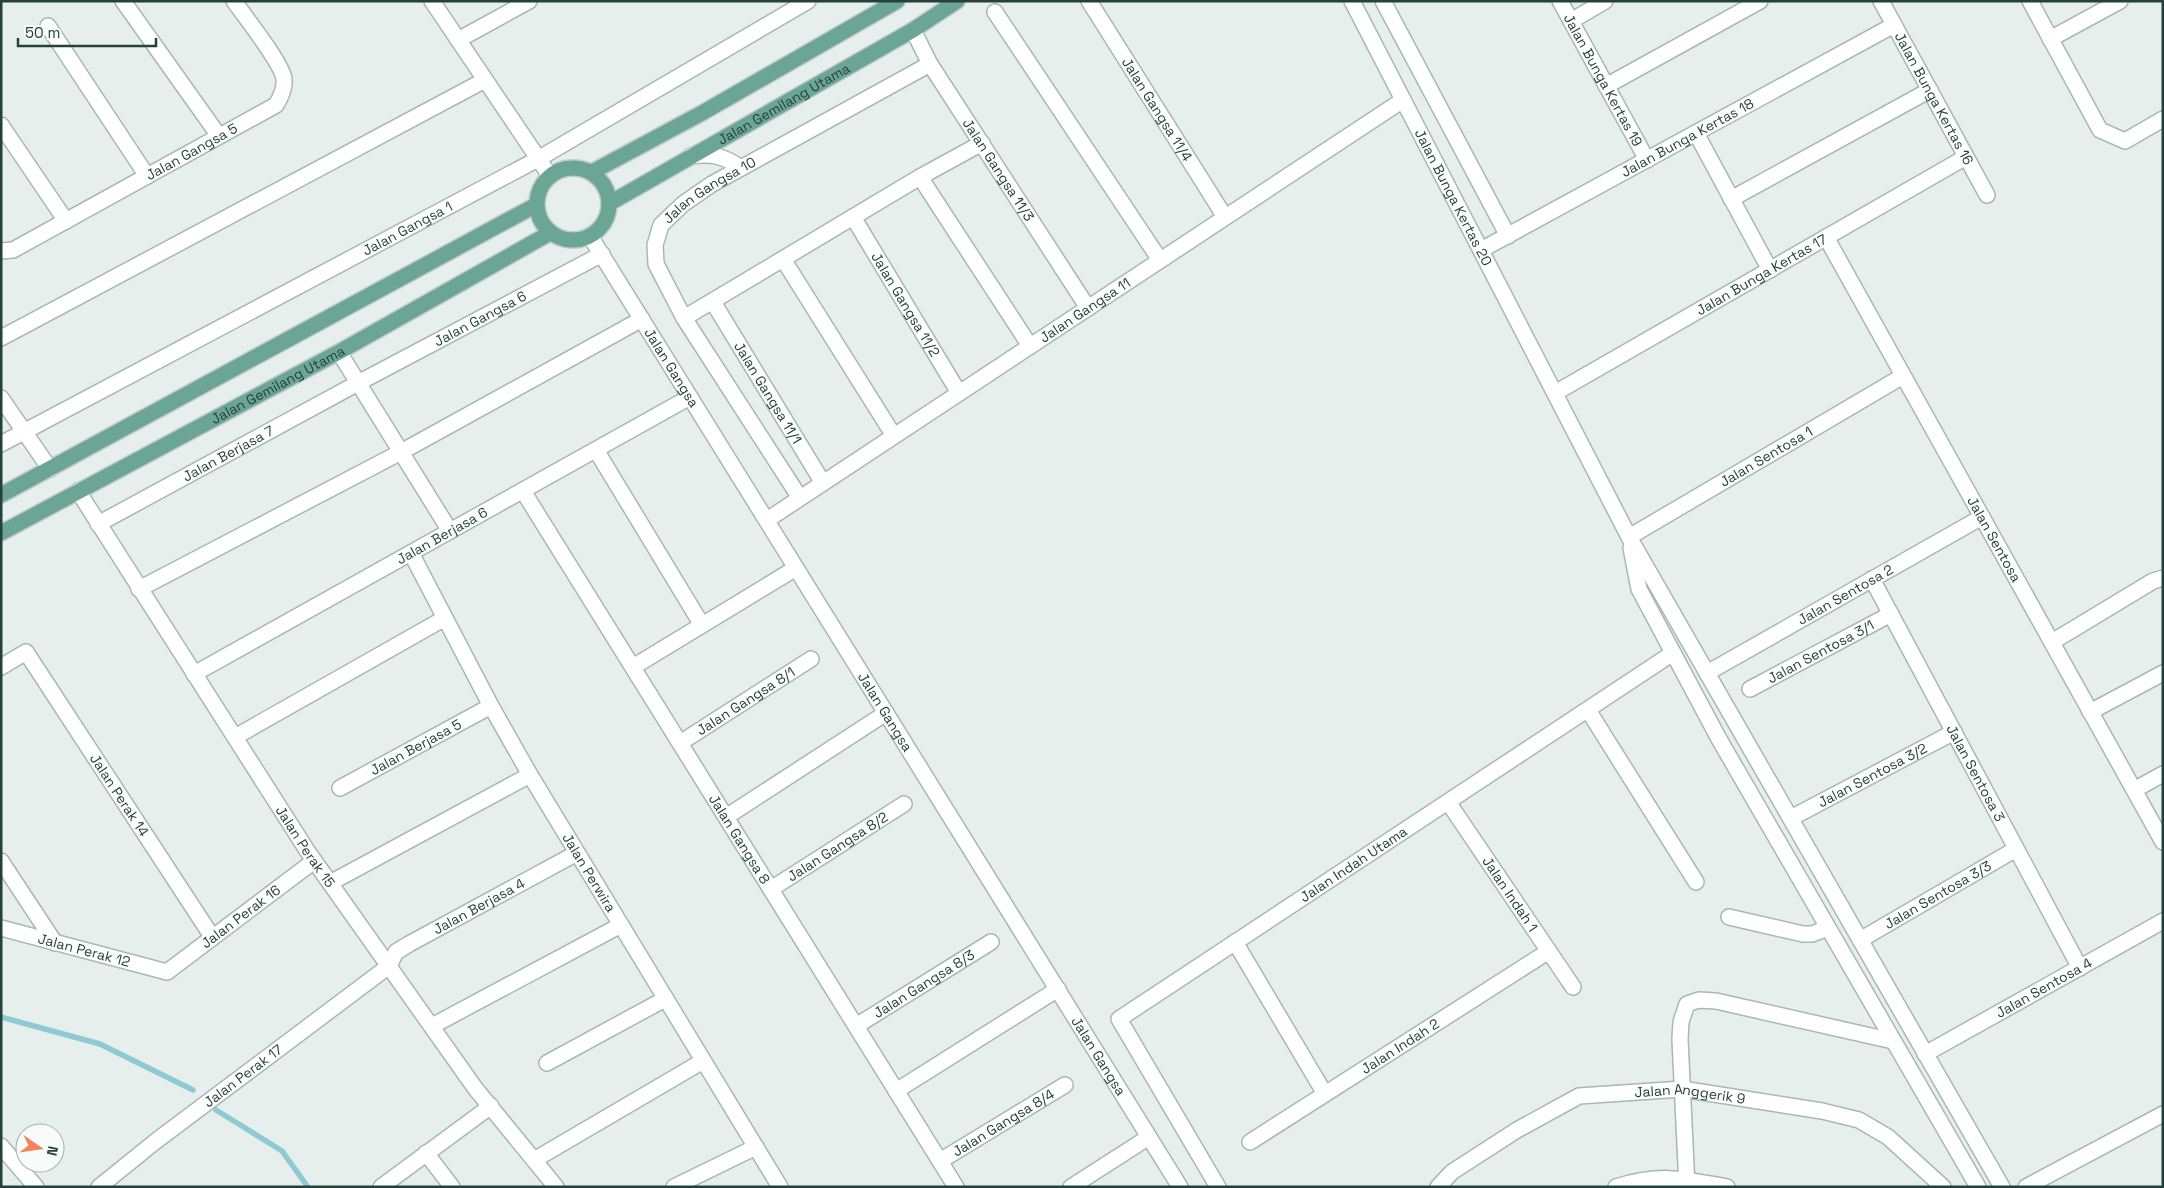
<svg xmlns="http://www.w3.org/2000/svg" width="2164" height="1188" font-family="'Space Grotesk',sans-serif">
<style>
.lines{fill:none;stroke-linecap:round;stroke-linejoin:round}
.stream{stroke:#8ec9d4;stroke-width:5.5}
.minor-casing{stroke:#a8b8b2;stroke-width:18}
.major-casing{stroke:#c2cac8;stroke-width:18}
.minor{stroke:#fff;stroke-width:15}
.major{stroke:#6aa596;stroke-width:15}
.labels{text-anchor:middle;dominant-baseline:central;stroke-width:4.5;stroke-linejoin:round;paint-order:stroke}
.street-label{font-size:14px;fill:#24423a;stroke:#f7fbf9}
</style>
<rect width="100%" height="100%" fill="#e6efeb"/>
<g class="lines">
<g class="stream">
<polyline points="1,1017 100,1044 193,1090"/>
<polyline points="216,1110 282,1151 308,1187"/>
</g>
<defs>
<g id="minor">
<polyline points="123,1 219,136"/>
<polyline points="432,1 550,176"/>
<path id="s1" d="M1089,1L1225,217"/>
<path id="s2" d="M1352,1L1629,537L2002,1187"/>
<polyline points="1383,1 1508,236"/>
<path id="s3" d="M1560,1L1647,160"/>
<path id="s4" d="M1881,1L1987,195"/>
<polyline points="2030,1 2100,130 2125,141 2163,119"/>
<polyline points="995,12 1160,260"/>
<polyline points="1571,21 1605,1"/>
<polyline points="48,26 147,176"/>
<path id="s5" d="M913,30L930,64L1088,308"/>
<polyline points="2050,39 2120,1"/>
<polyline points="458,40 529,1"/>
<polyline points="1606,86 1760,1"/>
<polyline points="1,125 66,221"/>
<polyline points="1696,133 1770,270"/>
<path d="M691,156C712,153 724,156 741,168"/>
<polyline points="920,177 1030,346"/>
<polyline points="1731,199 1930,90"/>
<path id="s6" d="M853,217L959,393"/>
<path id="s7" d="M590,236L1180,1187"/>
<path id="s8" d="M1826,237L2163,842"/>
<path id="s9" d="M1481,250L1894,25"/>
<path id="s10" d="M1,251L13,250L276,105C281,97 285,89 284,79C282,63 245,17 234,1"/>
<polyline points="783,259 894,436"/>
<path id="s11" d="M713,302L823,483"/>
<polyline points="684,318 920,177 982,143"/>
<polyline points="1,338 485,80"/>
<polyline points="339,352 450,531"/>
<path id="s12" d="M1555,393L1966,157"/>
<polyline points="1,398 50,469"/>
<path id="s13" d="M1,444L538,159L808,1"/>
<polyline points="596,450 702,625"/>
<path id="s14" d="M78,491L308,852L475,1088L556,1187"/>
<path id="s15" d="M523,491L956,1187"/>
<path id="s16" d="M800,498L684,318L656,264L655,245L661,225L683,204L712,184L930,64"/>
<path id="s17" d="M767,520L1403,100"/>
<path id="s18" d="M98,524L358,383L602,254"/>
<path id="s19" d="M1629,537L1903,376"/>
<polyline points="1631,548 1639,589 1719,739 1978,1187"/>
<path id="s20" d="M411,553L491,706L530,775L780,1187"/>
<path id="s21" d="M1872,579L2080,968"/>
<polyline points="139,589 401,452 642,319"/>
<polyline points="2052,642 2153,581 2163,578"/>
<path id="s22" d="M1,667L26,652L209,932L214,936"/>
<polyline points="633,667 796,568"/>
<path id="s23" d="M1707,673L1982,517"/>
<path id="s24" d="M194,674L690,397"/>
<path id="s25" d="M1750,689L1891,614"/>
<polyline points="1588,710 1696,882"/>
<polyline points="2090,712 2163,673"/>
<polyline points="235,737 445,618"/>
<path id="s26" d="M680,743L811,659"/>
<path id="s27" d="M340,788L491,706"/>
<polyline points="2134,790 2163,774"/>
<path id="s28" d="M1448,802L1573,987"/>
<polyline points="726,817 886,713"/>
<path id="s29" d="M1791,818L1954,732"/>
<polyline points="1,861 55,943"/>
<polyline points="330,883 530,775"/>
<path id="s30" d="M771,889L904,804"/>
<polyline points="1729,917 1803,934 1812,934 1828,928"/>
<path id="s31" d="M1,928L167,972L314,861"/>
<path id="s32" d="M1860,940L2016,849"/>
<polyline points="1235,942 1325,1094"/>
<polyline points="432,1026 621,925"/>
<path id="s33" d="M856,1026L991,942"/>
<path id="s34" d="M1925,1054L2163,921"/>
<polyline points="547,1063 665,999"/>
<polyline points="896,1091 1058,989"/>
<path id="s35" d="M1250,1142L1549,951"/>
<polyline points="1,1146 36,1187"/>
<polyline points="426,1153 452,1187"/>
<polyline points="534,1160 703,1061"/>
<path id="s36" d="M940,1161L1065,1085"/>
<path id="s37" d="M99,1187L156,1141L389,966L396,952L409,944L577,853"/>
<polyline points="381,1187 491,1106"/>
<polyline points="674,1187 756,1147"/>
<polyline points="1071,1187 1149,1137"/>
<path id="s38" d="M1218,1187L1119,1019L1673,653"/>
<path id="s39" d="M1438,1187L1452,1172L1517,1130L1579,1096L1682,1089L1822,1111L1859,1120L1888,1137L1943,1187"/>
<path d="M1616,1187C1659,1173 1684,1179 1727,1187"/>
<polyline points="1687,1187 1680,1039 1681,1022 1687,1004 1699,1000 1716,1001 1893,1041"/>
<polyline points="2026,1187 2163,1114"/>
</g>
<g id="major">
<circle cx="573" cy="204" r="36"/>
<polyline points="592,172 702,113 897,1"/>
<path id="s40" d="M610,203L913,30L957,1"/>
<polyline points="1,495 536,205"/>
<path id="s41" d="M1,533L339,352L550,233"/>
</g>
</defs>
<use href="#minor" class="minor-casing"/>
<use href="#major" class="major-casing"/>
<use href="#minor" class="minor"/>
<use href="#major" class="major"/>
</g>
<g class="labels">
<g class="street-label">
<text stroke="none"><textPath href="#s3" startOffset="90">Jalan Bunga Kertas 19</textPath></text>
<text stroke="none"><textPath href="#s4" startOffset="111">Jalan Bunga Kertas 16</textPath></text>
<text stroke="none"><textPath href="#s40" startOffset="200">Jalan Gemilang Utama</textPath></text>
<text stroke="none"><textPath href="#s1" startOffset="128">Jalan Gangsa 11/4</textPath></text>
<text stroke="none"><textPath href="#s9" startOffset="235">Jalan Bunga Kertas 18</textPath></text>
<text stroke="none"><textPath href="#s10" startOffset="216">Jalan Gangsa 5</textPath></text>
<text stroke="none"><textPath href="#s5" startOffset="164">Jalan Gangsa 11/3</textPath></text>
<text stroke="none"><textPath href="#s16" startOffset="375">Jalan Gangsa 10</textPath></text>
<text stroke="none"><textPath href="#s2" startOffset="221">Jalan Bunga Kertas 20</textPath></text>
<text stroke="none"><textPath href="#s13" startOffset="460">Jalan Gangsa 1</textPath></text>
<text stroke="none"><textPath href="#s12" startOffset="238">Jalan Bunga Kertas 17</textPath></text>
<text stroke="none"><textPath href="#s6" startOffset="102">Jalan Gangsa 11/2</textPath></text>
<text stroke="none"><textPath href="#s17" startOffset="381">Jalan Gangsa 11</textPath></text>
<text stroke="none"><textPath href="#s18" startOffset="434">Jalan Gangsa 6</textPath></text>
<text stroke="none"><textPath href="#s7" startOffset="155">Jalan Gangsa</textPath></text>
<text stroke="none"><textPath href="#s41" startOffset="314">Jalan Gemilang Utama</textPath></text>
<text stroke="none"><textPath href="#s11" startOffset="106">Jalan Gangsa 11/1</textPath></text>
<text stroke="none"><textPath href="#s18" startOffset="148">Jalan Berjasa 7</textPath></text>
<text stroke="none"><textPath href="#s19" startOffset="159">Jalan Sentosa 1</textPath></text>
<text stroke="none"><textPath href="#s24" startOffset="284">Jalan Berjasa 6</textPath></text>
<text stroke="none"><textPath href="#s8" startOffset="346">Jalan Sentosa</textPath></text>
<text stroke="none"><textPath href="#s23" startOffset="159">Jalan Sentosa 2</textPath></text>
<text stroke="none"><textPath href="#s25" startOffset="80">Jalan Sentosa 3/1</textPath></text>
<text stroke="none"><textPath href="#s26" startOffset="78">Jalan Gangsa 8/1</textPath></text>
<text stroke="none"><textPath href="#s7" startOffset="560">Jalan Gangsa</textPath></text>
<text stroke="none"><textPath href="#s27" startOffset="86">Jalan Berjasa 5</textPath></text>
<text stroke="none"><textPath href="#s21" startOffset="220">Jalan Sentosa 3</textPath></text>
<text stroke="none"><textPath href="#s29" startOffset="92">Jalan Sentosa 3/2</textPath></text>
<text stroke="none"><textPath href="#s22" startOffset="200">Jalan Perak 14</textPath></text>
<text stroke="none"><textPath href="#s15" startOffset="410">Jalan Gangsa 8</textPath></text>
<text stroke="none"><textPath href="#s14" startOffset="422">Jalan Perak 15</textPath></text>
<text stroke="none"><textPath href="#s30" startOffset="79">Jalan Gangsa 8/2</textPath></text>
<text stroke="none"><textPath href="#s38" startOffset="476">Jalan Indah Utama</textPath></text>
<text stroke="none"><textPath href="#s20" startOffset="366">Jalan Perwira</textPath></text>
<text stroke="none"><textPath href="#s28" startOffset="111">Jalan Indah 1</textPath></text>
<text stroke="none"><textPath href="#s32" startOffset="90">Jalan Sentosa 3/3</textPath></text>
<text stroke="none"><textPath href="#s37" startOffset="475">Jalan Berjasa 4</textPath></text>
<text stroke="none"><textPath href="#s31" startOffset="264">Jalan Perak 16</textPath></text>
<text stroke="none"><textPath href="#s31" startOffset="86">Jalan Perak 12</textPath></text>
<text stroke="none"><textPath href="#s33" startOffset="80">Jalan Gangsa 8/3</textPath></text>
<text stroke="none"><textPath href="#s34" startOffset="136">Jalan Sentosa 4</textPath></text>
<text stroke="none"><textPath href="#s35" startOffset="178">Jalan Indah 2</textPath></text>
<text stroke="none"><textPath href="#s7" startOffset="965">Jalan Gangsa</textPath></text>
<text stroke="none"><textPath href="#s37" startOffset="182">Jalan Perak 17</textPath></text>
<text stroke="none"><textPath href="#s39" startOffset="280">Jalan Anggerik 9</textPath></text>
<text stroke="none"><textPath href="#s36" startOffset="74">Jalan Gangsa 8/4</textPath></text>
</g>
</g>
<rect width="2164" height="1188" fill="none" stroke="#24423a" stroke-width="5"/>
<g transform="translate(40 1148) rotate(103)"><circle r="24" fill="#f7fbf9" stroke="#a3b1ad"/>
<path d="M0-4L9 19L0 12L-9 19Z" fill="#f4845f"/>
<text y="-8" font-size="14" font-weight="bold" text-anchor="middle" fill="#24423a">N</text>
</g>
<path d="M18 38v8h138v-8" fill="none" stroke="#24423a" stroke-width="2.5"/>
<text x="25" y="38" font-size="15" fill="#24423a" stroke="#f7fbf9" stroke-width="4" paint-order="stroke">50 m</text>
</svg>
